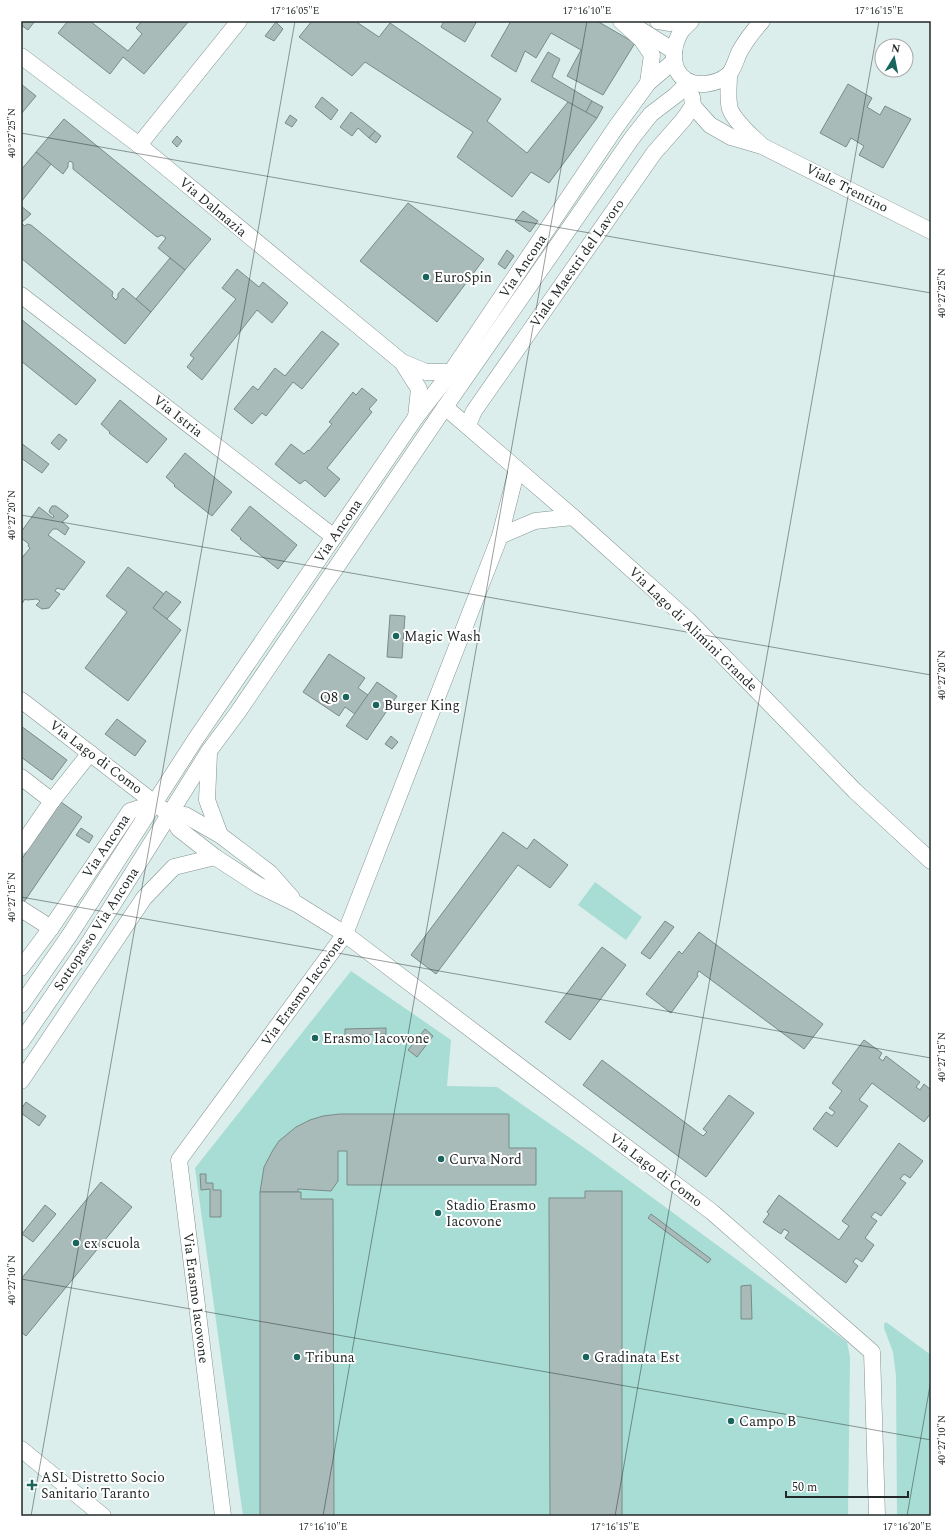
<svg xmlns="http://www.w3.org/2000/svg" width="952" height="1537" font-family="Spectral,serif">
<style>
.green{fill:#a7ddd5}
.building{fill:#a8bbb8;stroke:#798b88}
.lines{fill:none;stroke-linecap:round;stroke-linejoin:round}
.minor-casing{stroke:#819290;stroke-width:17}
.minor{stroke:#fff;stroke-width:16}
.ticks{fill:none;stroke:#222928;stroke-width:1;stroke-opacity:0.45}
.poi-dot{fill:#19655d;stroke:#fff;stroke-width:1.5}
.labels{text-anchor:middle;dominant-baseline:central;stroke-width:4;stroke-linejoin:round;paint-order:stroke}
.street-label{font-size:14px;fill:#222928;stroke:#fff}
.poi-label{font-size:14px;fill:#222928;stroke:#fff;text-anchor:start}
.neatline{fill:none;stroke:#222928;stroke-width:1.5}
.ticks-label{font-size:10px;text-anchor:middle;fill:#222928}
</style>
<rect width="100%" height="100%" fill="#dbeeeb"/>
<g class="green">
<polygon points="595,882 642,917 626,940 578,905"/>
<polygon points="351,971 451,1040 447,1086 497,1087 593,1154 736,1259 847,1342 850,1357 848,1516 243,1516 195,1168"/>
<polygon points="886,1322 931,1355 931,1516 897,1516 896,1376 893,1352 884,1328 884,1324"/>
</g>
<g class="building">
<polygon points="21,21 35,21 28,30 21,25"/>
<polygon points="68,21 90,21 128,51 142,34 136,28 142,21 189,21 144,74 123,57 110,74 58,33"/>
<polygon points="312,21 355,21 379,37 390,23 501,99 487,121 527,153 568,102 597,118 549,183 531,172 512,197 457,157 473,132 365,62 352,76 299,37"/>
<polygon points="444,21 477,21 465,42 441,27"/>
<polygon points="511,21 597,21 635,43 603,95 567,76 581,50 551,33 536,58 525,51 516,72 491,56"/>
<polygon points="276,22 283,29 274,41 265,36"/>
<polygon points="548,52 560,59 552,77 592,101 586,112 531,81"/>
<polygon points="21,84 36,96 21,114"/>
<polygon points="848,84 872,98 867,107 880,115 885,106 911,119 883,168 859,155 864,146 851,138 846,147 820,133"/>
<polygon points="322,97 338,110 331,120 315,107"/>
<polygon points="592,101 603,107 597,118 586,112"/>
<polygon points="351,112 375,131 369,138 358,128 352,136 340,127"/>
<polygon points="290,115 297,120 292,127 285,123"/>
<polygon points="64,119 211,239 185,270 158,248 166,238 162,235 157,237 73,169 73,163 70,161 68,163 68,167 63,174 36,152"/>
<polygon points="375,131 381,136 376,143 369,138"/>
<polygon points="177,136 182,141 177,147 172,142"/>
<polygon points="36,152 51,164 21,202 21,170"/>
<polygon points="408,203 484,259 437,322 360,261"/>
<polygon points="21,206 31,214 21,223 25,226 27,224 31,225 113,292 112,296 116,300 118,297 118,294 123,288 151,312 125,344 21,258"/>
<polygon points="523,211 538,221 530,232 515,221"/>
<polygon points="507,250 514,256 505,269 498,264"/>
<polygon points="170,258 185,270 151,312 136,299"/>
<polygon points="237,269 259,287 263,282 288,303 272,323 257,310 202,380 187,367 194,358 190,355 236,299 222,288"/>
<polygon points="21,319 96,380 76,405 21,361"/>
<polygon points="322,331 339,344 302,389 293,382 266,416 262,413 252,424 234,409 253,386 258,390 275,368 285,376"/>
<polygon points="362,388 377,400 369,409 372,412 327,468 340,479 325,497 305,480 300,484 275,464 291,444 304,454 308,450 309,451 332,424 329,422 353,392 356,395"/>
<polygon points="120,400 167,439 147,463 109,433 110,432 101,424"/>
<polygon points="59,434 67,440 59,450 51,443"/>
<polygon points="21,443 49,464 42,473 21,458"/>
<polygon points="185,453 232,492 212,516 174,486 175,485 166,477"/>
<polygon points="52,506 56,506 68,515 68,517 62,522 69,528 65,535 57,529 53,529 48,535 85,562 64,590 57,588 55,591 60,594 49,608 42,609 36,605 40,601 37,599 27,600 25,599 21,605 21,559 30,548 28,546 29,544 21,538 21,532 39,507 53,518 54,516 49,512 50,509"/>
<polygon points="250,506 297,545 278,569 240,539 241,538 231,530"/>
<polygon points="128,567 164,594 153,608 181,630 128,701 85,668 127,612 106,596"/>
<polygon points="166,591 181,602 167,619 153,608"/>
<polygon points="390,615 405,616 402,658 387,657"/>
<polygon points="329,654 365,678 358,688 368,695 355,714 345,707 339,716 303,692"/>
<polygon points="377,682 397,696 367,740 346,726"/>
<polygon points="117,719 146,741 135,756 105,734"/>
<polygon points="21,726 67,760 52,780 21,757"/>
<polygon points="391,736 398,742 392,749 385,744"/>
<polygon points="61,802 82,817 24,902 21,899 21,860"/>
<polygon points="81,828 93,836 89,843 76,835"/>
<polygon points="503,832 527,849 534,839 568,865 550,888 518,865 436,974 411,955"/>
<polygon points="665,921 674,927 650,959 641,953"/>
<polygon points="699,932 823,1024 804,1049 699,971 697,974 698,976 671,1013 646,994 679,951 682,954"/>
<polygon points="602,947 626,965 570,1040 545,1022"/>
<polygon points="386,1028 386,1034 345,1035 345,1029"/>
<polygon points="425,1029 433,1036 417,1057 408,1050"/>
<polygon points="864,1040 882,1053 879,1058 883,1061 886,1056 920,1082 916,1087 920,1090 924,1084 931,1090 931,1113 924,1122 872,1083 859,1100 868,1106 837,1147 813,1129 826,1112 832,1116 835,1112 829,1108 842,1091 832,1083"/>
<polygon points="602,1060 703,1136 707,1132 703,1129 729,1095 754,1113 706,1177 583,1085"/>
<polygon points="26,1102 46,1116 39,1126 21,1113 21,1109"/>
<polygon points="340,1114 509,1114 509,1148 536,1148 536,1185 347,1185 347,1151 338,1151 338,1181 331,1191 298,1189 298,1192 260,1192 264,1167 273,1150 279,1141 296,1127 310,1120 323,1116"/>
<polygon points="899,1143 923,1161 910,1178 904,1174 900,1179 906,1183 881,1216 875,1212 871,1217 877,1221 865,1238 874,1245 862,1262 856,1258 853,1262 858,1266 846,1283 785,1238 789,1232 784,1229 781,1234 763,1222 769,1214 767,1212 779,1195 839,1240 849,1226 842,1221"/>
<polygon points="200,1174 206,1174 206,1183 213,1183 213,1190 221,1190 221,1217 210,1217 210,1189 201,1190"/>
<polygon points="101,1182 132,1207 26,1336 21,1332 21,1279"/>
<polygon points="585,1191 622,1191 622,1516 550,1516 549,1198 585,1198"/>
<polygon points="260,1192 301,1192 301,1199 333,1199 334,1516 260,1516"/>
<polygon points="45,1205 56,1214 33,1242 22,1234"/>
<polygon points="651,1214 711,1259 708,1263 648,1218"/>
<polygon points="751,1285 752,1319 741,1319 741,1286"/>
</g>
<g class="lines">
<defs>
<g id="minor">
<polyline points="621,21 641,39 652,55 648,83"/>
<polyline points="658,21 670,23 679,21"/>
<path d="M691,21C687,25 681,30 679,35C668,59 675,86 705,84C714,83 721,81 728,75C734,70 736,58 740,51C746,40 754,30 762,21"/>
<polyline points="636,27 674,51"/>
<polyline points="21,56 139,145 402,362 426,372 451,372"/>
<path d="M729,75C729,85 727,99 730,109C735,122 752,136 761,145"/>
<polyline points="692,97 693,106 710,125 731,137 762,146 931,231"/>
<polyline points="139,145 239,21"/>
<polyline points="21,295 334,537"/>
<polyline points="402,362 419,389 416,417"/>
<polyline points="445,407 573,517 688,620 855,791 931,861"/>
<polyline points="468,425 474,411 654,153 683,120 693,106"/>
<polyline points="500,536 535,521 573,517"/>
<polyline points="21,700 170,815 179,829 215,857 258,885 297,904 345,934 712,1212 872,1352 877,1516"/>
<polyline points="209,753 207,800 220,835 270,873 292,898"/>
<polyline points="21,777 52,801"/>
<polyline points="170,815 185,815 220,835"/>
<polyline points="21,846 52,801 90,753"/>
<polyline points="21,909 51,928"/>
<polyline points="21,968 51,928 130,811 155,803"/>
<polyline points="21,1005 69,936 195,740 416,417 451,372 616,127 648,83 674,61"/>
<polyline points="21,1042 90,941 209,751 238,712 445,407 632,138 651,114 676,95 689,82"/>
<polyline points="21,1081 144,898 174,867 215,857"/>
<polyline points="21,1449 103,1516"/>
<polyline points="223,1516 179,1160 345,934 500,536 517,469"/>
</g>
</defs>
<use href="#minor" class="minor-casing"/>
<use href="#minor" class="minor"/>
</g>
<path class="ticks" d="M21,133L931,293M21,515L931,675M21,897L931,1058M21,1279L931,1440M31,1516L295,21M323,1516L587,21M615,1516L879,21M907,1516L931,1380"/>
<g class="poi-dot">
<circle cx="426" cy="277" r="4"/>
<circle cx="396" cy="636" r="4"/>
<circle cx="346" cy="697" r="4"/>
<circle cx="376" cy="705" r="4"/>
<circle cx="315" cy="1038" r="4"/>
<circle cx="441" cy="1159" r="4"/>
<circle cx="438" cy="1213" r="4"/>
<circle cx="76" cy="1243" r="4"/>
<circle cx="297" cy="1357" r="4"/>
<circle cx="586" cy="1357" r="4"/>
<circle cx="731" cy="1421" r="4"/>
<path d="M30 1479h4v4h4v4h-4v4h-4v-4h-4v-4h4z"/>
</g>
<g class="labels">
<g class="street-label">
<text transform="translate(847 188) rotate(27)">Viale Trentino</text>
<text transform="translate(213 207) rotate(40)">Via Dalmazia</text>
<text transform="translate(577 263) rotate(-55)">Viale Maestri del Lavoro</text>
<text transform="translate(523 266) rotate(-56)">Via Ancona</text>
<text transform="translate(178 416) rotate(38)">Via Istria</text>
<text transform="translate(338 531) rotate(-56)">Via Ancona</text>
<text transform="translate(693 629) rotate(44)">Via Lago di Alimini Grande</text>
<text transform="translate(96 757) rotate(37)">Via Lago di Como</text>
<text transform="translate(106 846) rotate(-56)">Via Ancona</text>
<text transform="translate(96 929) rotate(-57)">Sottopasso Via Ancona</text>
<text transform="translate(303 991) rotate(-54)">Via Erasmo Iacovone</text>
<text transform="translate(656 1170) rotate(37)">Via Lago di Como</text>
<text transform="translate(196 1298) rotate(83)">Via Erasmo Iacovone</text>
</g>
<g class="poi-label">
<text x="434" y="277">EuroSpin</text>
<text x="404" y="636">Magic Wash</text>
<text x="338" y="697" text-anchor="end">Q8</text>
<text x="384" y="705">Burger King</text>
<text x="323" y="1038">Erasmo Iacovone</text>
<text x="449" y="1159">Curva Nord</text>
<text x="446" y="1205">Stadio Erasmo<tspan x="446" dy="16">Iacovone</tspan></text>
<text x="84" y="1243">ex scuola</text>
<text x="305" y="1357">Tribuna</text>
<text x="594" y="1357">Gradinata Est</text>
<text x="739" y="1421">Campo B</text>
<text x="41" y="1477">ASL Distretto Socio<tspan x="41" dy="16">Sanitario Taranto</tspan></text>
</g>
</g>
<rect width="952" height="1537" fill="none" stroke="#ffffff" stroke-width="44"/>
<g transform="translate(894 58) rotate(10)"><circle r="19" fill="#ffffff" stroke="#a7a9a9"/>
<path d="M0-3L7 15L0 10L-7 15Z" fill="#19655d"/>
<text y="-6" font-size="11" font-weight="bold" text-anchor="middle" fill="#222928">N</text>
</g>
<path d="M786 1491v6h122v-6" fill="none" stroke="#222928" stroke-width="2"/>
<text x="792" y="1491" font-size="12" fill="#222928" stroke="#ffffff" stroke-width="3" paint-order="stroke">50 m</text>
<rect x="22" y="22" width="908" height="1493" class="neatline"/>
<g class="ticks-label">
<text x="295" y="14">17°16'05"E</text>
<text x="587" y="14">17°16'10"E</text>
<text x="879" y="14">17°16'15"E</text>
<text transform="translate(11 133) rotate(-90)" y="4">40°27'25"N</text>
<text transform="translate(941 293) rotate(-90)" y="4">40°27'25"N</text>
<text transform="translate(11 515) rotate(-90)" y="4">40°27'20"N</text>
<text transform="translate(941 675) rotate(-90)" y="4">40°27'20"N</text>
<text transform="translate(11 897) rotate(-90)" y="4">40°27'15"N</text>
<text transform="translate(941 1057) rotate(-90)" y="4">40°27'15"N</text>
<text transform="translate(11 1280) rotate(-90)" y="4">40°27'10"N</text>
<text transform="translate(941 1440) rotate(-90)" y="4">40°27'10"N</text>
<text x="323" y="1530">17°16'10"E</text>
<text x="615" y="1530">17°16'15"E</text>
<text x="907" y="1530">17°16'20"E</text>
</g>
</svg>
